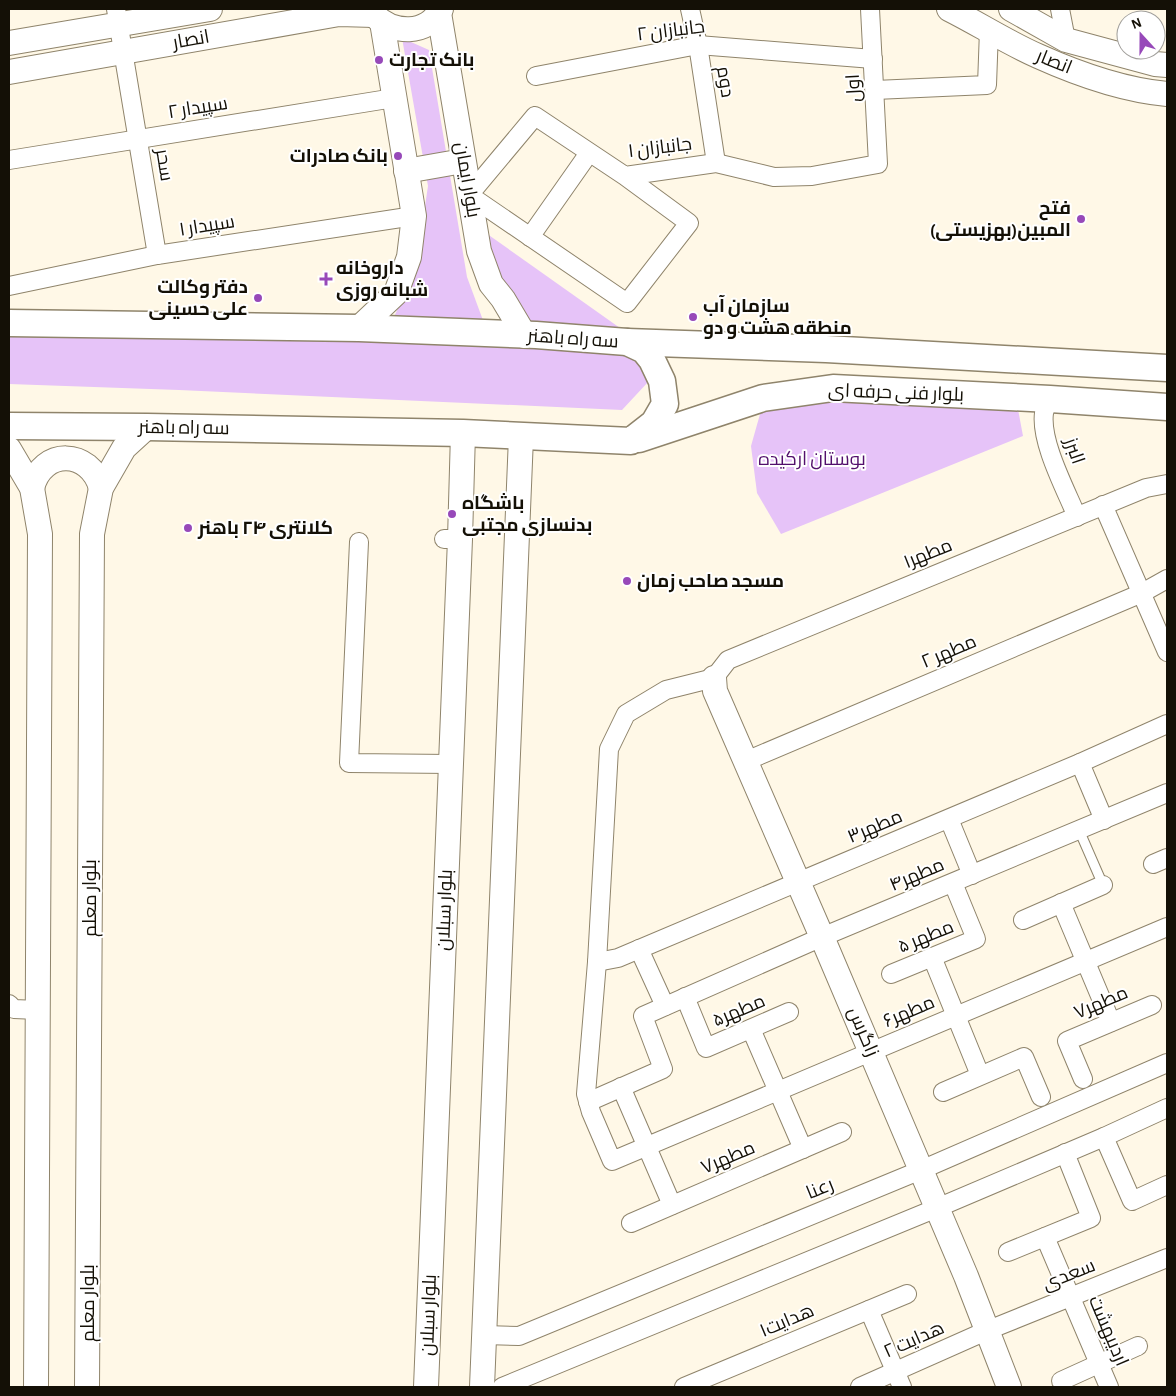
<svg xmlns="http://www.w3.org/2000/svg" width="1176" height="1396" font-family="'Alegreya Sans',Cairo,sans-serif">
<style>
.green{fill:#e6c3f8}
.lines{fill:none;stroke-linecap:round;stroke-linejoin:round}
.lane-casing{stroke:#8f846b;stroke-width:11}
.street-casing{stroke:#8f846b;stroke-width:20}
.secondary-casing{stroke:#8f846b;stroke-width:26}
.primary-casing{stroke:#8f846b;stroke-width:29}
.lane{stroke:#fff;stroke-width:9}
.street{stroke:#fff;stroke-width:18}
.secondary{stroke:#fff;stroke-width:24}
.primary{stroke:#fff;stroke-width:26}
.poi-dot{fill:#9749b9;stroke:#fff;stroke-width:2}
.labels{text-anchor:middle;dominant-baseline:central;stroke-width:4;stroke-linejoin:round;paint-order:stroke}
.street-label{font-size:19px;fill:#141006;stroke:#fff}
.poi-label{font-size:19px;font-weight:bold;fill:#141006;stroke:#fff;text-anchor:start}
.park-label{font-size:19px;fill:#520f6c;stroke:#fff}
</style>
<rect width="100%" height="100%" fill="#fff8e7"/>
<g class="green">
<polygon points="402,38 429,50 467,277 484,323 392,321 415,273 428,186"/>
<polygon points="483,231 620,328 568,330 532,322 512,306"/>
<polygon points="9,323 625,348 644,361 649,381 622,410 179,390 9,384"/>
<polygon points="764,400 1017,404 1023,436 781,534 757,493 751,446"/>
</g>
<g class="lines">
<defs>
<polyline id="lane" points="1079,830 1103,885"/>
<g id="street">
<polyline points="116,9 157,255"/>
<polyline points="690,9 698,45 716,163"/>
<polyline points="1060,9 1066,40"/>
<polyline points="536,76 698,45 873,59"/>
<polyline points="875,90 987,85 989,30"/>
<polyline points="9,160 394,98"/>
<polyline points="625,176 689,223 627,303 469,195 535,116 625,176 716,163 774,177 812,176 878,164 870,9"/>
<polyline points="530,237 589,153"/>
<polyline points="9,286 157,255 414,216"/>
<path d="M1050,399C1048,403 1045,408 1044,413C1040,442 1066,490 1077,517"/>
<polyline points="1167,484 1146,488 728,660 714,678 666,690 626,714 609,749 597,962 586,1094 591,1112 612,1161 1167,927"/>
<polyline points="1103,505 1167,652"/>
<polyline points="444,539 460,539"/>
<polyline points="359,542 349,763 451,764"/>
<polyline points="746,761 1142,593 1167,579"/>
<polyline points="1080,763 1104,820"/>
<polyline points="949,819 972,875"/>
<polyline points="1153,864 1167,858"/>
<polyline points="1061,903 1111,1022"/>
<polyline points="1023,920 1103,885"/>
<polyline points="639,949 665,1006"/>
<polyline points="932,957 980,1075"/>
<polyline points="597,962 618,958 1080,763 1167,724"/>
<polyline points="891,974 976,939 953,883"/>
<polyline points="685,997 706,1048 789,1012"/>
<polyline points="9,1004 14,1009 38,1010"/>
<polyline points="751,1029 803,1149"/>
<polyline points="1083,1079 1067,1041 1152,1005"/>
<polyline points="621,1087 672,1205"/>
<polyline points="943,1092 1024,1057 1041,1097"/>
<polyline points="588,1102 663,1069 643,1016 822,937 1167,793"/>
<polyline points="1104,1137 1132,1201 1167,1185"/>
<polyline points="631,1223 842,1132"/>
<polyline points="1045,1237 1109,1387"/>
<polyline points="1008,1252 1091,1218 1065,1153"/>
<polyline points="869,1310 902,1387"/>
<polyline points="484,1335 519,1336 921,1170 1167,1063"/>
<polyline points="1061,1381 1138,1346"/>
<polyline points="502,1387 937,1208 1104,1137 1167,1108"/>
<polyline points="684,1387 907,1294"/>
<polyline points="860,1387 986,1331 1167,1258"/>
</g>
<g id="secondary">
<path d="M949,9C979,24 1008,43 1038,56C1078,74 1123,90 1167,94"/>
<polyline points="1011,9 1066,40 1155,64 1167,65"/>
<polyline points="439,13 479,251 491,284 503,299 525,336"/>
<path d="M374,15C393,34 427,36 441,9"/>
<polyline points="9,43 210,9"/>
<polyline points="9,72 339,14 374,15"/>
<polyline points="406,171 463,161"/>
<polyline points="359,328 396,293 409,257 414,216 382,22"/>
<polyline points="9,449 32,488 40,534 36,1387"/>
<path d="M32,488C42,448 90,449 101,488"/>
<polyline points="714,678 715,691 822,937 966,1276 1009,1387"/>
<polyline points="87,1387 92,534 101,488 124,448 147,427"/>
<polyline points="426,1387 460,539 463,433"/>
<polyline points="482,1387 521,437"/>
</g>
<g id="primary">
<polyline points="9,323 359,328 536,335 627,342 644,350 652,360 662,381 665,404 654,423 631,441 463,433 147,427 9,426"/>
<polyline points="627,342 826,349 1167,368"/>
<polyline points="639,439 763,398 833,388 1050,399 1167,407"/>
</g>
</defs>
<use href="#lane" class="lane-casing"/>
<use href="#street" class="street-casing"/>
<use href="#secondary" class="secondary-casing"/>
<use href="#primary" class="primary-casing"/>
<use href="#lane" class="lane"/>
<use href="#street" class="street"/>
<use href="#secondary" class="secondary"/>
<use href="#primary" class="primary"/>
</g>
<g class="poi-dot">
<circle cx="379" cy="60" r="5"/>
<circle cx="398" cy="156" r="5"/>
<circle cx="1081" cy="219" r="5"/>
<path d="M323.5 271.5h5v5h5v5h-5v5h-5v-5h-5v-5h5z"/>
<circle cx="258" cy="298" r="5"/>
<circle cx="693" cy="317" r="5"/>
<circle cx="452" cy="514" r="5"/>
<circle cx="188" cy="528" r="5"/>
<circle cx="627" cy="581" r="5"/>
</g>
<g class="labels">
<g class="street-label">
<text transform="translate(671 31) rotate(-7)">جانبازان ۲</text>
<text transform="translate(191 40) rotate(-10)">انصار</text>
<text transform="translate(1054 62) rotate(22)">انصار</text>
<text transform="translate(725 82) rotate(81)">دوم</text>
<text transform="translate(854 88) rotate(-93)">اول</text>
<text transform="translate(198 108) rotate(-9)">سپیدار ۲</text>
<text transform="translate(660 148) rotate(-7)">جانبازان ۱</text>
<text transform="translate(164 165) rotate(81)">سحر</text>
<text transform="translate(467 180) rotate(80)">بلوار ایمان</text>
<text transform="translate(207 226) rotate(-9)">سپیدار ۱</text>
<text transform="translate(573 339) rotate(4)">سه راه باهنر</text>
<text transform="translate(896 393) rotate(2)">بلوار فنی حرفه ای</text>
<text transform="translate(184 428) rotate(1)">سه راه باهنر</text>
<text transform="translate(1074 451) rotate(71)">البرز</text>
<text transform="translate(928 554) rotate(-22)">مطهر۱</text>
<text transform="translate(949 652) rotate(-23)">مطهر ۲</text>
<text transform="translate(875 827) rotate(-23)">مطهر۳</text>
<text transform="translate(917 875) rotate(-23)">مطهر۴</text>
<text transform="translate(90 898) rotate(-90)">بلوار معلم</text>
<text transform="translate(445 910) rotate(-88)">بلوار سبلان</text>
<text transform="translate(926 937) rotate(-22)">مطهر ۵</text>
<text transform="translate(1101 1003) rotate(-23)">مطهر۷</text>
<text transform="translate(739 1011) rotate(-23)">مطهر۵</text>
<text transform="translate(909 1012) rotate(-23)">مطهر۶</text>
<text transform="translate(863 1032) rotate(67)">زاگرس</text>
<text transform="translate(728 1158) rotate(-23)">مطهر۷</text>
<text transform="translate(820 1189) rotate(-22)">رعنا</text>
<text transform="translate(1069 1275) rotate(-22)">سعدی</text>
<text transform="translate(88 1303) rotate(-90)">بلوار معلم</text>
<text transform="translate(429 1315) rotate(-88)">بلوار سبلان</text>
<text transform="translate(787 1321) rotate(-23)">هدایت۱</text>
<text transform="translate(1108 1331) rotate(67)">اردیبهشت</text>
<text transform="translate(914 1340) rotate(-24)">هدایت ۲</text>
</g>
<g class="poi-label">
<text x="389" y="60">بانک تجارت</text>
<text x="388" y="156" text-anchor="end">بانک صادرات</text>
<text x="1071" y="208" text-anchor="end">فتح<tspan x="1071" dy="22">المبین(بهزیستی)</tspan></text>
<text x="336" y="268">داروخانه<tspan x="336" dy="22">شبانه روزی</tspan></text>
<text x="248" y="287" text-anchor="end">دفتر وکالت<tspan x="248" dy="22">علی حسینی</tspan></text>
<text x="703" y="306">سازمان آب<tspan x="703" dy="22">منطقه هشت و دو</tspan></text>
<text x="462" y="503">باشگاه<tspan x="462" dy="22">بدنسازی مجتبی</tspan></text>
<text x="198" y="528">کلانتری ۲۴ باهنر</text>
<text x="637" y="581">مسجد صاحب زمان</text>
</g>
<g class="park-label">
<text x="812" y="459">بوستان ارکیده</text>
</g>
</g>
<rect width="1176" height="1396" fill="none" stroke="#141006" stroke-width="20"/>
<g transform="translate(1141 35) rotate(339)"><circle r="24" fill="#ffffff" stroke="#a19f9b"/>
<path d="M0-4L9 19L0 12L-9 19Z" fill="#9749b9"/>
<text y="-8" font-size="14" font-weight="bold" text-anchor="middle" fill="#141006">N</text>
</g>
</svg>
